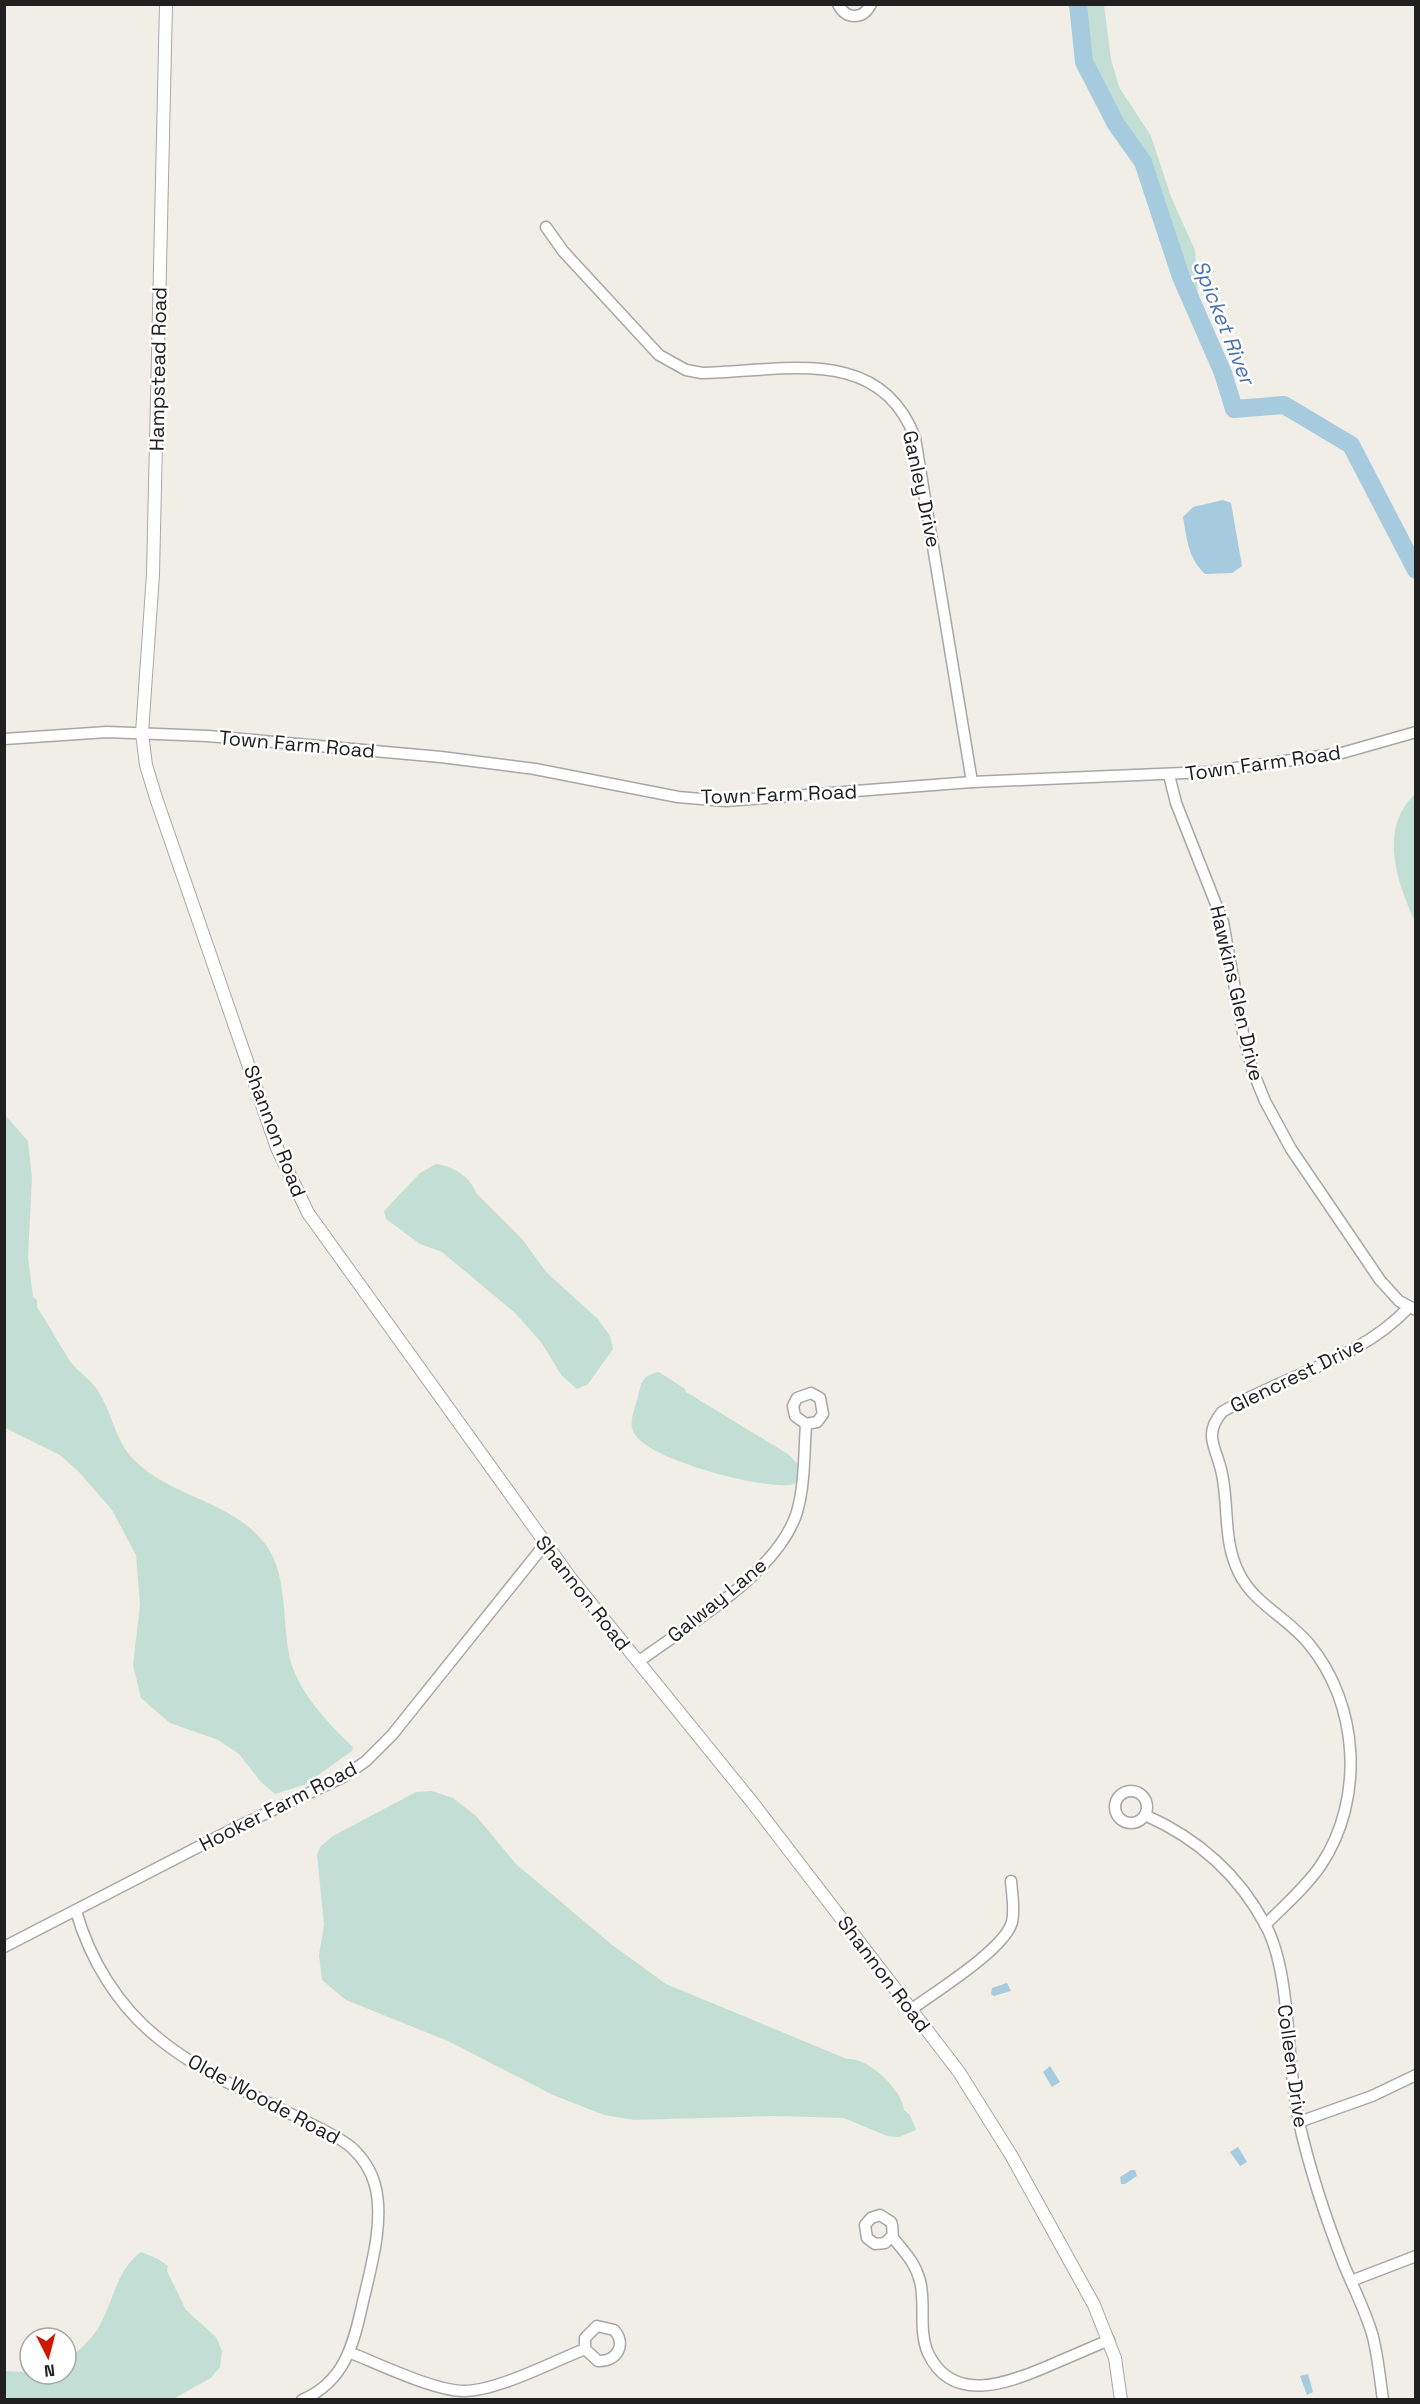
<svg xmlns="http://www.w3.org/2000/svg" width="1420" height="2404" font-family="'Space Grotesk',sans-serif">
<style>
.wetland{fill:#c3dfd5}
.water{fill:#a6cbde}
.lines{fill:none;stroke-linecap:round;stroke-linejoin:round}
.river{stroke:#a6cbde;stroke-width:18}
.minor-casing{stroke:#a7a7a7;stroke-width:13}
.tertiary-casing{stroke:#a7a7a7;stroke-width:14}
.minor{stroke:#fff;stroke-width:10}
.tertiary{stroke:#fff;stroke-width:12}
.labels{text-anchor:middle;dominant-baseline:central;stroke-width:5;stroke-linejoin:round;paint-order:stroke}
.street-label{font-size:20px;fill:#202020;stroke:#fff}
.water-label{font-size:21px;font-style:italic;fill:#4a72b1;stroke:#fff}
</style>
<rect width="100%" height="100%" fill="#f0eee6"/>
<g class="wetland">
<path d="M1067,5H1104L1111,59L1119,87L1151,136L1171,197L1195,250L1198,294L1189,289L1175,237L1155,194L1096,104C1088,82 1092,60 1085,38C1082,25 1074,15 1067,5Z"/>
<path d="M1415,794V922C1397,882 1378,829 1415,794Z"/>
<path d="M5,1115L28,1141L32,1178L28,1257L33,1297L37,1300V1307C49,1325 58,1343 70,1361C78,1372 91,1379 98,1391C112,1412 115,1440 133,1459C172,1499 235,1500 268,1548C288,1579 282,1624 290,1659C299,1693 328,1723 353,1747L352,1751L304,1785L275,1794L260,1781L239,1754L218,1740L170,1723L141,1698L133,1665L140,1605L136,1555L112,1510L79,1472L60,1455L5,1428Z"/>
<path d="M436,1164C453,1166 471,1177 476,1193L522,1239L547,1273L598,1319L610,1336L613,1349L588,1384L577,1389L562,1376L541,1342L514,1312L442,1252L420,1244L386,1219L384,1211L420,1173Z"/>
<path d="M659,1372L685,1389L686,1392L788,1454L800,1466L802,1479C798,1481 794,1485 789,1485C759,1488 648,1460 634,1433C628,1423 635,1408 638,1397C641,1382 643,1375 659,1372Z"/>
<path d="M432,1791L453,1798L476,1816L516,1864L611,1944L666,1984L847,2059C868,2057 902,2089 904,2110L910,2115L916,2130L899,2137L887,2136L844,2118L775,2116L634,2120L604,2115L553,2095L448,2041L346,2000L322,1980L319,1955L324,1925L317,1855L320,1847L333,1836L416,1792Z"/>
<path d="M141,2252L158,2259L168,2266L167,2271L186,2310L216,2337L222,2351L220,2367L211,2378L173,2399H5V2371L66,2374V2359C118,2329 105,2278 141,2252Z"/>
</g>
<g class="water">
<path d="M1223,500L1231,503L1242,566L1232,573L1205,574C1188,558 1187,539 1183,517L1193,507Z"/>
<polygon points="1007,1983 1011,1991 994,1996 991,1994 992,1988"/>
<polygon points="1050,2066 1060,2082 1052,2087 1043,2072"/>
<polygon points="1238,2147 1247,2162 1240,2166 1230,2152"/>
<polygon points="1131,2170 1135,2170 1137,2176 1125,2184 1121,2184 1120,2177"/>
<polygon points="1308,2374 1313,2392 1307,2395 1300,2376"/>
</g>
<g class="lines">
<polyline class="river" points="1078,4 1084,62 1116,124 1143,162 1181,277 1223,373 1234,409 1284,405 1351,445 1416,570"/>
<defs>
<g id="minor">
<path d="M838,4C846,20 863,20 871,4"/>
<path d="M546,227L563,251L659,355L686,370L702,373C780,372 880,343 915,438L972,782"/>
<polyline points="4,739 107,732 208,736 441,757 535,769 678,797 726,801 972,782 1207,772 1342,753 1416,732"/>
<polyline points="1169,775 1176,803 1223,922 1243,1033 1252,1069 1265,1101 1291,1149 1380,1280 1399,1301 1416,1310"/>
<path d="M638,1662C688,1625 778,1573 797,1512C805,1484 804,1453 806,1424L817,1422L823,1414L820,1398L811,1393L797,1398L793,1406L795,1416L806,1424"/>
<circle cx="1131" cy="1807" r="16"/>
<path d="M1145,1815C1197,1838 1239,1875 1266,1926C1292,1975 1286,2065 1299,2122C1310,2171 1326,2219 1344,2265C1354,2289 1366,2312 1373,2337C1378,2357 1380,2379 1383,2400"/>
<path d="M76,1911C90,1960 118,2006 158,2038C198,2071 249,2093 295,2116C314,2126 335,2134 351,2147C362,2157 371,2170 375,2185C385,2222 370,2270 362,2306C353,2346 344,2382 302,2400"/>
<path d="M1265,1925C1284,1906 1306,1887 1321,1865C1365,1799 1359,1704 1309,1644C1288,1618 1253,1603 1239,1573C1223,1542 1229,1507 1222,1474C1217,1448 1202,1436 1222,1412C1283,1376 1360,1360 1409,1307"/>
<polyline points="4,1947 233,1829 343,1777 366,1761 392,1735 545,1544"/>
<path d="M912,2009C935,1992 1005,1949 1012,1922C1015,1909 1012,1894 1011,1881"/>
<polyline points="1299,2122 1372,2096 1416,2075"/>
<path d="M892,2236L885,2243L875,2244L867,2238L865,2225L871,2218L880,2215L891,2222C894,2228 891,2235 894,2239C905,2253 915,2262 920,2281C926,2304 918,2330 928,2353C952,2404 1006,2384 1046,2367C1067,2358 1088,2349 1109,2340"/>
<polyline points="1351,2281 1416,2256"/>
<path d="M351,2353C379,2364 435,2391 464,2391C497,2391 552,2362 585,2349L598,2361C617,2362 627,2344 614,2330L597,2326L585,2338V2349"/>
</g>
<polyline id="tertiary" points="166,4 153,574 142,733 146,765 156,798 277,1148 308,1213 572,1580 752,1802 959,2072 1011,2155 1094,2305 1115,2358 1121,2400"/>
</defs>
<use href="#minor" class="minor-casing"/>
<use href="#tertiary" class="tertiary-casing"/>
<use href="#minor" class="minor"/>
<use href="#tertiary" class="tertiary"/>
</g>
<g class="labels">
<g class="street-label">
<text transform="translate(158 369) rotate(-89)">Hampstead Road</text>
<text transform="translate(922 489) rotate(78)">Ganley Drive</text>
<text transform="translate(297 744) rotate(5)">Town Farm Road</text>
<text transform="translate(1263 763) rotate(-8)">Town Farm Road</text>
<text transform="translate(779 794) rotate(-2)">Town Farm Road</text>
<text transform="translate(1237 993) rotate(77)">Hawkins Glen Drive</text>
<text transform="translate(275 1131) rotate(69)">Shannon Road</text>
<text transform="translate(1297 1375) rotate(-26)">Glencrest Drive</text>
<text transform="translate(583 1593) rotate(52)">Shannon Road</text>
<text transform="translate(717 1600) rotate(-39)">Galway Lane</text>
<text transform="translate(278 1806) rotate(-27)">Hooker Farm Road</text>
<text transform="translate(884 1974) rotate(53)">Shannon Road</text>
<text transform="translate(1293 2066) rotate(82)">Colleen Drive</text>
<text transform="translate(264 2099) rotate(28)">Olde Woode Road</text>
</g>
<g class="water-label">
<text transform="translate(1224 322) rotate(68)">Spicket River</text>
</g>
</g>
<rect width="1420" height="2404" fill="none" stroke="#202020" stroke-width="12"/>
<g transform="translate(48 2356) rotate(174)"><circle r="28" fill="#ffffff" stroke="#a6a6a6" stroke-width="1.5"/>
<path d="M0-4.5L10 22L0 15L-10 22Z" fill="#cf1800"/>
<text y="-9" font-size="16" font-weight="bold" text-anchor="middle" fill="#202020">N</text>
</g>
</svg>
